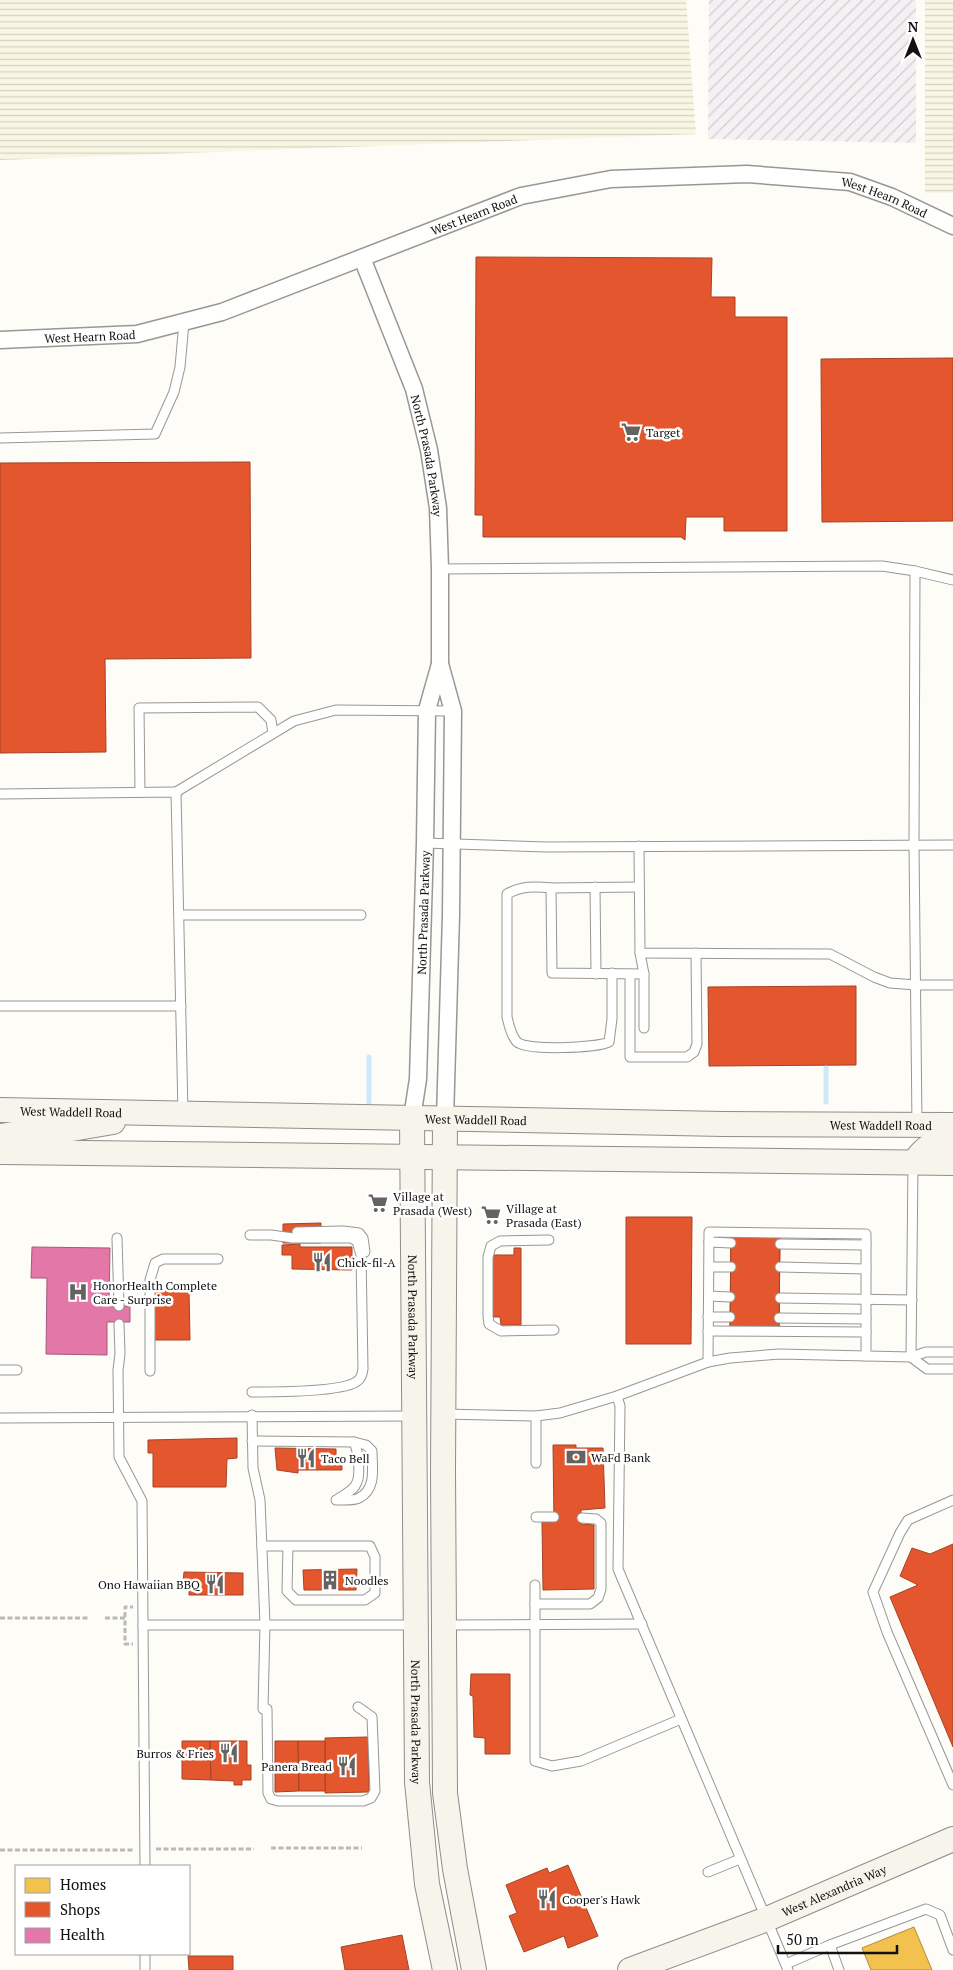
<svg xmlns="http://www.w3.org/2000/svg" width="953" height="1970" font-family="'PT Serif',serif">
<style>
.industrial{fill:url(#industrial-furrows)}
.farmland{fill:url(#farmland-rules)}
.homes{fill:#f2c14e;stroke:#ae8c3c}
.shops{fill:#e4572e;stroke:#a54225}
.health{fill:#e377a8;stroke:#a4587b}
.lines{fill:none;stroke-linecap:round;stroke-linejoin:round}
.stream{stroke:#cde8f7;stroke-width:5}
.lane-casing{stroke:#979795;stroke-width:11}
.street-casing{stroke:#979795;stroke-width:19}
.secondary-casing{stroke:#8e8d8b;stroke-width:26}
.path{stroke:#b9b9b8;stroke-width:3;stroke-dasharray:5 2.5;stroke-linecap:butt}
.lane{stroke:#fffffe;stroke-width:9}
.street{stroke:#fffffe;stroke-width:16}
.secondary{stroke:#f6f4eb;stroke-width:24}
.labels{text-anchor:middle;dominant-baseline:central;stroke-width:5;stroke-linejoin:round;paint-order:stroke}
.street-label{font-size:12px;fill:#111;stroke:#fff}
.poi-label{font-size:12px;fill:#111;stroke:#fff;text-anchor:start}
</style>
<defs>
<pattern id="industrial-furrows" width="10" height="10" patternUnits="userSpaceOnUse" patternTransform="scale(1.25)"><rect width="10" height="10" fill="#f5f0f3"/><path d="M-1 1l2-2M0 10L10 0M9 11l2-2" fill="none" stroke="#d1cdcf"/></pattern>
<pattern id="farmland-rules" width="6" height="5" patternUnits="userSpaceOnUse" patternTransform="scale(1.25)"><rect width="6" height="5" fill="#f9f7e4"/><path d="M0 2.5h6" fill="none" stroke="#d4d3c3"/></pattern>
</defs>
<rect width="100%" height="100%" fill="#fdfcf7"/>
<polygon class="industrial" points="709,0 916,0 916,143 708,139"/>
<g class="farmland">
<polygon points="0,0 686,0 696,134 0,160"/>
<rect x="925" y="0" width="28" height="193"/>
</g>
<polygon class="homes" points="914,1927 932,1970 871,1970 862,1948"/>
<g class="shops">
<polygon points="476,257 712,258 711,297 735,297 735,317 787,317 787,531 724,531 724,517 686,517 685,540 681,537 483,537 483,515 475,515"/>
<polygon points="953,358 953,521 822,522 821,359"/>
<polygon points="250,462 251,658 105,659 106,752 0,753 0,463"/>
<polygon points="856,986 856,1065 709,1066 708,987"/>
<polygon points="626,1217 692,1217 691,1344 626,1344"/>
<polygon points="321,1223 321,1243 283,1243 283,1224"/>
<polygon points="731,1233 780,1234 779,1329 730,1328"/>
<polygon points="731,1233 780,1234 779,1329 730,1328"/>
<polygon points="300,1244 300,1247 352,1247 352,1270 292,1269 292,1255 282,1255 282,1245"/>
<polygon points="514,1248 521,1248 521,1325 501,1325 500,1317 493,1317 493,1255 514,1255"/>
<polygon points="189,1290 190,1340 154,1340 153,1291"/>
<polygon points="237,1438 237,1458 227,1459 226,1487 153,1487 153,1453 148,1453 148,1440"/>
<polygon points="553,1445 576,1445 576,1448 603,1448 605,1508 581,1510 581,1524 594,1525 594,1589 543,1590 542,1522 554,1522"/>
<polygon points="275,1448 336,1449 336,1463 342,1463 342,1470 298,1470 298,1473 277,1470"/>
<polygon points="953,1544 953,1747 890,1597 918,1585 900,1576 912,1548 930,1554"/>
<polygon points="357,1569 356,1590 304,1590 303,1570"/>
<polygon points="184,1572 243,1573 243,1595 189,1595 189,1584 183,1583"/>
<polygon points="471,1674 510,1674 510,1754 485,1754 485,1738 474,1737 473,1696 470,1695"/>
<polygon points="368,1737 369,1792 325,1793 325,1738"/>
<polygon points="182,1741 210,1741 211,1780 182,1779"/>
<polygon points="210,1741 247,1741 247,1765 251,1765 251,1780 242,1780 242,1785 234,1785 234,1781 211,1780"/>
<polygon points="275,1741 298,1741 299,1791 275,1792"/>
<polygon points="298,1741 325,1741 325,1791 299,1791"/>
<polygon points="568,1865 598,1936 568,1948 564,1936 524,1952 509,1916 517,1913 506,1885 547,1868 549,1873"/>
<polygon points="402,1935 409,1970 345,1970 341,1947"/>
<polygon points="188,1956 233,1956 233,1970 189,1970"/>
</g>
<polygon class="health" points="32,1247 110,1248 109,1306 130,1306 130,1322 107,1322 107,1355 46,1354 47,1278 31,1278"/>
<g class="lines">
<g class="stream">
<polyline points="826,1068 826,1102"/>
<polyline points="369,1102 369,1057"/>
</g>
<defs>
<g id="lane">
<polyline points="0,438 155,434 174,392 180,367 184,322"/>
<polyline points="440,569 882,566 915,571"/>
<polyline points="140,792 139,708 258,707 271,720 273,733"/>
<polyline points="176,792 294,721 336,710 453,711"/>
<polyline points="0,794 176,792 183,1113"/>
<polyline points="425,843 546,847 953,845"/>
<polyline points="639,846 640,953 830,954 874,977 890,983 916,985 953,985"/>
<polyline points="595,887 596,974"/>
<polyline points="638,887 551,888 552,973 644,974 640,953"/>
<path d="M551,888C535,886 521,886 507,894V1017C509,1025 511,1036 517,1042C527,1051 596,1048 609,1042L612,1019V973"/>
<polyline points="179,915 361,915"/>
<polyline points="630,974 630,1057 687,1057 694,1052 697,1044 696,953"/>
<polyline points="0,1006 181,1006"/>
<polyline points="644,1028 644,974"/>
<polyline points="917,1125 914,845 915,571 953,580"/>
<polyline points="297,1232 343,1231 359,1233 363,1238 365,1252"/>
<path d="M250,1235H271L293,1238H351L357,1241L361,1255L363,1369C362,1375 361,1379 356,1382C341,1392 273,1392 252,1392"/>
<polyline points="117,1238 119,1306"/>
<polyline points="549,1240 500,1241 491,1246 488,1257 488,1316 489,1324 501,1331 554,1330"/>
<polyline points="709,1242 731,1243"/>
<polyline points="780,1244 866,1245"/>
<polyline points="709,1267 731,1267"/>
<polyline points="780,1267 866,1269"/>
<polyline points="709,1296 730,1297"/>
<polyline points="780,1298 912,1300"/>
<polyline points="708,1317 730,1317"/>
<polyline points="779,1318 866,1319"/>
<polyline points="119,1324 120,1354 118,1370 119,1457 142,1501 145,1866"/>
<polyline points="708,1331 866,1332"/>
<polyline points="911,1357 913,1163"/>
<polyline points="911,1357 927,1369 953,1369"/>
<polyline points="708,1362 709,1232 866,1234 866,1356"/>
<polyline points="0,1370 17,1370"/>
<polyline points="150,1371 150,1280 155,1263 163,1259 218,1259"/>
<polyline points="617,1396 620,1406 618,1569 788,1970"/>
<polyline points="443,1414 536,1416 560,1413 617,1396 708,1362 730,1358 779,1354 911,1357 926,1352 953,1352"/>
<polyline points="252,1415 253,1468 260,1500 265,1624 263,1709"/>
<polyline points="536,1416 536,1463"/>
<polyline points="0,1418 412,1416"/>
<path d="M252,1441L354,1442L366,1445L372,1451C372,1467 377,1489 359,1498C354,1501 342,1500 336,1500"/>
<path d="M338,1499C343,1495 351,1492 355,1486C362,1477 358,1451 354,1442"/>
<polyline points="953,1500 908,1520 900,1533 873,1592 887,1632 953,1785"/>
<polyline points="536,1517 554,1517"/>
<polyline points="262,1546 370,1546 375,1557 375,1593 365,1600 296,1600 287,1591 288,1546"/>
<polyline points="535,1585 535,1761 552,1766 581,1761 681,1719"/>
<polyline points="535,1604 590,1604 598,1598 601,1589 601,1523 596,1519 582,1518"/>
<polyline points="143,1625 415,1625"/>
<polyline points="444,1625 642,1624"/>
<polyline points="267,1709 268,1793 271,1799 278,1801 363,1801 371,1798 375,1791 372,1717 358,1707"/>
<polyline points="708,1872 740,1859"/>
<polyline points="830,1945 926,1909 940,1915 953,1950"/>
<polyline points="786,1964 830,1945 839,1970"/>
<polyline points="145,1970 145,1954"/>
</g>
<g id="street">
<path id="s1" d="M362,258L414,389L429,450L438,508L440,569V664L453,711L451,915L445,1119"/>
<path id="s2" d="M0,340L137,334L222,312L521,196L611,179L747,174L850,182L892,197L953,226"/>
<path id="s3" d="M412,1118L418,1079L425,843L427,710L440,664"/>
</g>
<g id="secondary">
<path id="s4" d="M0,1110L724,1124L953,1125"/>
<path id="s5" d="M412,1118L417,1782L427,1884L445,1970"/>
<polyline points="445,1119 443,1471 445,1793 455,1869 474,1970"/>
<polyline points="0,1136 21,1133 66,1130 113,1122"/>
<polyline points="0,1152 953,1163"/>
<path d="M913,1163C927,1146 930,1142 953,1142"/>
<path id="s6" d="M630,1970L767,1919L953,1839"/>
</g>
</defs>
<use href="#lane" class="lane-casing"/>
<use href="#street" class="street-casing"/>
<use href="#secondary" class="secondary-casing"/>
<g class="path">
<polyline points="125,1617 125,1607 133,1607"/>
<polyline points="0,1618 88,1618"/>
<polyline points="105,1618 125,1618 125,1644 133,1644"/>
<polyline points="271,1848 362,1848"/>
<polyline points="156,1849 254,1849"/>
<polyline points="0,1850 134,1850"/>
</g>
<use href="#lane" class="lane"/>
<use href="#street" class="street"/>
<use href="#secondary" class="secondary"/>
</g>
<defs>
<symbol id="supermarket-bare" viewBox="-9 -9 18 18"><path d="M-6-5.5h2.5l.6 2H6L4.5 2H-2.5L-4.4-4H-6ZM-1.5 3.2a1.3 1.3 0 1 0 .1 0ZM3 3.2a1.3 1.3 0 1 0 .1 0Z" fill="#646362" stroke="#fff" stroke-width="2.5" paint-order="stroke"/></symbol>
<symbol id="restaurant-bare" viewBox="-9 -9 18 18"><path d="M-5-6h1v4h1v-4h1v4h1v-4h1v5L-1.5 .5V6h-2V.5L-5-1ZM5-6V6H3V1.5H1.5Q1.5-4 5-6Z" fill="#646362" stroke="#fff" stroke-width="2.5" paint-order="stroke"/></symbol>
<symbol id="hospital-bare" viewBox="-9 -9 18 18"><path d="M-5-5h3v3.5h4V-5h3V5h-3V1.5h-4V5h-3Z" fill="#646362" stroke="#fff" stroke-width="2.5" paint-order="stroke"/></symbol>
<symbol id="bank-bare" viewBox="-9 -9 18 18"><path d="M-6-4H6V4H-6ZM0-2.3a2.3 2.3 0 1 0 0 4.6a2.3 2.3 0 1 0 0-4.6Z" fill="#646362" stroke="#fff" stroke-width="2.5" paint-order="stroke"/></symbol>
<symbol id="building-bare" viewBox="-9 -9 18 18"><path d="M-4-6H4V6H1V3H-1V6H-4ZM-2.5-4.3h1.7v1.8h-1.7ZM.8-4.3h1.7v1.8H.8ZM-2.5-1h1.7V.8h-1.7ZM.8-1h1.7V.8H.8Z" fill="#646362" stroke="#fff" stroke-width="2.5" paint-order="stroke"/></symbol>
</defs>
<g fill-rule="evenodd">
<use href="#supermarket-bare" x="617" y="418" width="28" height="28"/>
<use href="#supermarket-bare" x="364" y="1189" width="28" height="28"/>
<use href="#supermarket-bare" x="477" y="1201" width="28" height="28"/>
<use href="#restaurant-bare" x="308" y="1248" width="28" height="28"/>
<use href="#hospital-bare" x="64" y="1278" width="28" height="28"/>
<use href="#bank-bare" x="562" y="1443" width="28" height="28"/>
<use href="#restaurant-bare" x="292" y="1444" width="28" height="28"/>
<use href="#building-bare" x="316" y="1566" width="28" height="28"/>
<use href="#restaurant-bare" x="201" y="1570" width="28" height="28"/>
<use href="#restaurant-bare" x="215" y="1739" width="28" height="28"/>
<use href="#restaurant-bare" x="333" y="1752" width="28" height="28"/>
<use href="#restaurant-bare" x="533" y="1885" width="28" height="28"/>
</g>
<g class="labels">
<g class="street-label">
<text stroke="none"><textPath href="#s2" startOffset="914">West Hearn Road</textPath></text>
<text stroke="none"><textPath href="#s2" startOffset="495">West Hearn Road</textPath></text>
<text stroke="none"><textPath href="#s2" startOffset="90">West Hearn Road</textPath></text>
<text stroke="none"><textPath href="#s1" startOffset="209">North Prasada Parkway</textPath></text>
<text stroke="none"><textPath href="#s3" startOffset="206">North Prasada Parkway</textPath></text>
<text stroke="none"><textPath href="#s4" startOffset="71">West Waddell Road</textPath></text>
<text stroke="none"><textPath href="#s4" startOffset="476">West Waddell Road</textPath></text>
<text stroke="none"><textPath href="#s4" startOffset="881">West Waddell Road</textPath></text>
<text stroke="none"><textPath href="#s5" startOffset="199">North Prasada Parkway</textPath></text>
<text stroke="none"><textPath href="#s5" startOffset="604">North Prasada Parkway</textPath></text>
<text stroke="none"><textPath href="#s6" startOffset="219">West Alexandria Way</textPath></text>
</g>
<g class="poi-label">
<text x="646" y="432">Target</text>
<text x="393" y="1196">Village at<tspan x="393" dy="14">Prasada (West)</tspan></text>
<text x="506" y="1208">Village at<tspan x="506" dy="14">Prasada (East)</tspan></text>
<text x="337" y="1262">Chick-fil-A</text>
<text x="93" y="1285">HonorHealth Complete<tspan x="93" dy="14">Care - Surprise</tspan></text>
<text x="591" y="1457">WaFd Bank</text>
<text x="321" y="1458">Taco Bell</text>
<text x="345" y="1580">Noodles</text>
<text x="200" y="1584" text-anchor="end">Ono Hawaiian BBQ</text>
<text x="214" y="1753" text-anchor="end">Burros &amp; Fries</text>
<text x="332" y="1766" text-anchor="end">Panera Bread</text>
<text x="562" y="1899">Cooper's Hawk</text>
</g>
</g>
<rect x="15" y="1865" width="175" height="90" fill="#ffffff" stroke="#a0a0a0"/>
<rect x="25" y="1878" width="25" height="15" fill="#f2c14e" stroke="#a0a0a0"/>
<text x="60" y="1890" font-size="15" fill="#111111">Homes</text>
<rect x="25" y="1902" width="25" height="15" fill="#e4572e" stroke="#a0a0a0"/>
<text x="60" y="1915" font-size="15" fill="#111111">Shops</text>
<rect x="25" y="1928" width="25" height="15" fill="#e377a8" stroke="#a0a0a0"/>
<text x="60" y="1940" font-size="15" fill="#111111">Health</text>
<g transform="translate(913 40)" stroke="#ffffff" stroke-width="4" paint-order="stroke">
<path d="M0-4L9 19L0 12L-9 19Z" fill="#111111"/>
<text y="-8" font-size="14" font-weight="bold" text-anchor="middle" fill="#111111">N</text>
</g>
<path d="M778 1945v8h119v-8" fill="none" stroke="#111111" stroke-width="2.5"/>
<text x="786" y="1945" font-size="15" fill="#111111" stroke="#ffffff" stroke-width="4" paint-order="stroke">50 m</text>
</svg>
